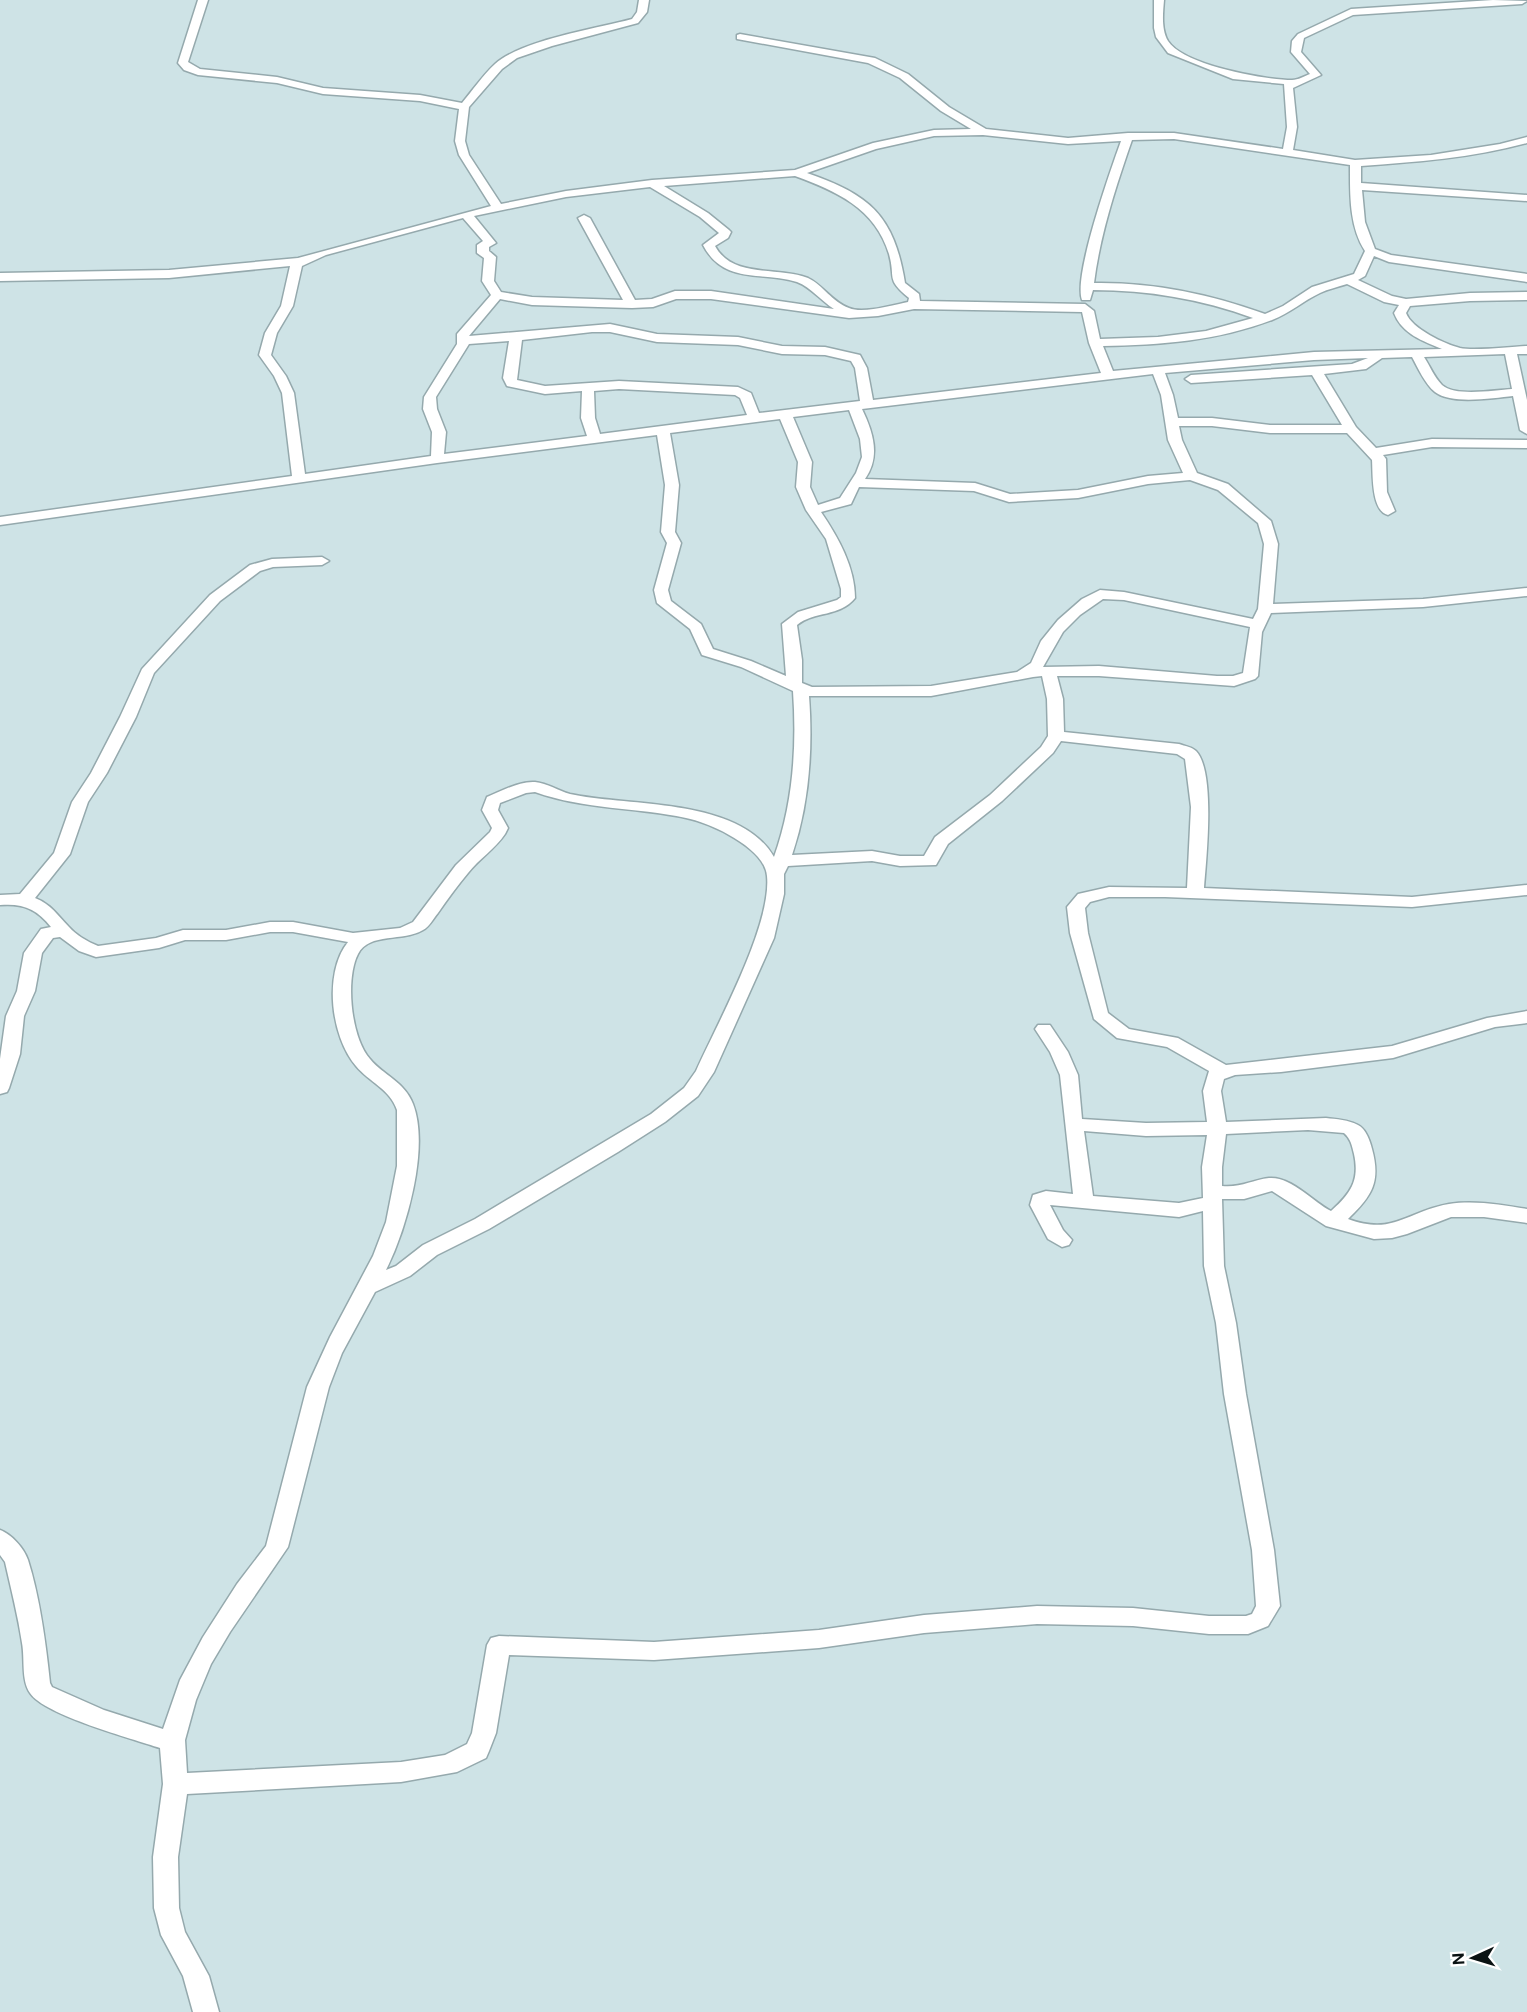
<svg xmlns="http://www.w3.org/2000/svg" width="1527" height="2012" font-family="'Public Sans',sans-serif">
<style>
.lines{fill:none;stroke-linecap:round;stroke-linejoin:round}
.minor-casing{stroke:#95a9ad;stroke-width:3}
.minor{fill:#fff;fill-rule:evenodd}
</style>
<rect width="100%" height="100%" fill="#cee3e6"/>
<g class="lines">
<defs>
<path id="minor" d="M198,0H208L188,62L200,69L277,77L323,88L420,95L462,103C472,91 483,75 495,64C522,40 595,29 632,19L637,12L639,0H649L647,12L638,23L552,46L517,58L502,69L469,107L465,141L469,155L501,204L566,191L652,180L795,170L873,143L934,130L971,129L941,111L900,78L868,63L737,39V35L740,34L875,58L908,74L949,107L986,129L1068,138L1128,133H1174L1283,149L1287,127L1284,84L1233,79L1168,53L1156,37L1154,28V0H1164C1163,13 1161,29 1168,41C1183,65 1265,80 1292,80C1298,80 1305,76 1310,74L1291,52L1292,41L1298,34L1351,9L1493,0L1527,1L1522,4L1353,15L1304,38L1301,52L1321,75L1293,88L1297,127L1293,150L1355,160L1431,155L1500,144L1527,137V143C1472,158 1417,162 1361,166V183L1527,195V201L1362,190L1365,222L1375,249L1391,255L1527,274V282L1389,262L1374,256L1365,276L1358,280L1392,296L1406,299L1470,293L1527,292V300L1470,301L1410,306L1406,313C1412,329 1445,344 1460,348C1473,351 1512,347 1527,346V354H1517L1527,400V434L1520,430L1513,396C1493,398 1452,405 1435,392C1425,384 1418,368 1412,357L1382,358L1366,369L1324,374L1356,427L1376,448L1432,439L1527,440V448L1432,447L1383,455L1386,459L1387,492L1395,511L1388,515C1371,511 1373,474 1372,460L1347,433H1270L1212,426H1179L1182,440L1197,473L1228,484L1271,521L1278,544L1273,604L1423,599L1527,588V596L1423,607L1271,613L1262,632L1258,676L1255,679L1234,686L1099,676H1057L1063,699L1064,732L1179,744C1185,746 1192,747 1196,751C1216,772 1206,860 1204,888L1412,897L1527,885V895L1412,907L1165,897H1109L1090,902L1085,908L1088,933L1108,1013L1129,1029L1178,1038L1226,1065L1392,1046L1487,1018L1527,1011V1023L1495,1027L1393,1058L1281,1072L1235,1075L1224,1079L1221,1091L1226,1122L1326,1118C1336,1119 1349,1120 1358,1125C1366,1129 1370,1141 1372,1149C1381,1182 1372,1196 1348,1219C1394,1236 1407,1211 1449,1204C1475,1200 1502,1205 1527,1209V1223L1484,1217H1451L1407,1234L1392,1238L1374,1239L1326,1226L1272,1191L1244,1199H1222L1224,1266L1236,1323L1246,1394L1274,1550L1280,1606L1268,1626L1248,1634H1209L1133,1626L1037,1624L924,1633L819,1648L654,1660L509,1655L496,1733L489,1751L486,1758L457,1772L401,1782L187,1794L178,1857L179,1908L185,1932L209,1976L219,2012H193L183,1976L161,1935L154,1908L153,1857L163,1784L160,1748C133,1739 44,1715 30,1693C21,1680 25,1659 22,1643C18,1616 11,1589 5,1562L0,1555V1530C11,1534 24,1548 28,1560C40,1598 46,1644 50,1683L52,1687L104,1710L163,1729L180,1680L203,1637L237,1584L266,1546L307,1387L330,1337L373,1256L386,1222L397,1166V1110C390,1089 369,1082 356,1066C331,1037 323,973 348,942L293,932H270L226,940H185L159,948L96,957L79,951L60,937L53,938L42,953L35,991L24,1016L20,1054L9,1088L7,1092L0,1094V1059L6,1016L17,991L24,953L41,929L51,927C37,909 23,903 0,905V895L20,894L54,853L72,802L91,773L120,717L142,669L210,595L250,565L272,559L322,557L329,561L322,565L273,567L260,571L220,601L154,673L136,717L107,773L88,802L70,854L35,898C51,904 57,915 69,927C76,935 88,942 98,946L156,938L183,930H226L270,922H293L353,933L400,928L413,922L456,865L490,832L492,828L482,810L487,797C502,791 519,781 535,782C547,783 559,791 570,794C629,807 739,797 774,857C793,804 797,747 793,691L741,667L702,655L690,629L657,603L654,590L667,543L661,532L665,485L657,435L437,463L0,525V517L292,476L282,393L274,376L259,355L265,333L281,306L290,266L169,278L0,281V273L169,270L298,258L491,206L459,155L455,141L459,109L420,101L323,94L277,83L198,75L184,70L178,63ZM983,135L1068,144L1121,141C1111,169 1073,276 1082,300H1090L1093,290C1148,290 1201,299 1253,318L1206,331L1158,337L1100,339L1094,311L1085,304L920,301L919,294L905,283C894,215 870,195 807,173L876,149L934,136ZM1174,139L1350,165C1350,194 1349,226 1365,251L1354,274L1312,287L1283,306L1265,314C1210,294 1152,282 1094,283C1100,235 1116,186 1132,140ZM795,176C836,191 875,208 889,254C896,279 885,278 909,298L908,302C893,305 863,314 849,308C832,302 823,285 808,278C778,266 733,279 715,246L728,238L731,232L729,230L708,213L664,186ZM650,187L700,217L719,233L703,245C724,285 761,271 797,282C811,287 821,301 834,309L711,291H675L652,299L635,300L590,218L584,215L578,218L623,300L532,297L501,292L494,281L496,257L489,251V247L496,243L474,216L566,197ZM463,218L483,241L477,245V253L484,258L482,281L491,295L457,334V344L424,397L423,409L432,432L431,456L305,474L294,393L286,376L271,355L277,333L293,306L302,266L326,255ZM1347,284L1384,302L1399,305L1394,313C1402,334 1423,341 1442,349L1314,352L1113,371L1103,346C1161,345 1217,341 1272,320C1290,313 1303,301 1320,293C1328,289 1338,287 1347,284ZM500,299L532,305L632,308L653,307L676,299H711L849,318L878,316L914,309L1082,312L1089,343L1101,373L873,400L867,368L860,355L825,347L782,346L738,337L657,334L610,324L469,336ZM592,332H610L657,342L738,345L782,354L825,355L851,361L855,368L860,401L759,413L751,393L738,387L619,381L545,386L517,380L522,340ZM509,341L503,378L507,386L545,394L582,391L581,418L587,436L444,454L446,432L437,409L436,397L469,344ZM1505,354L1512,389C1495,390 1455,397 1442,385C1434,377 1430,366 1424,357ZM1368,358L1352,364L1191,375L1185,379L1191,383L1312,375L1342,425H1270L1212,418H1178L1173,395L1165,373L1314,360ZM1153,374L1161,395L1168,440L1183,473L1148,476L1078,490L1010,494L975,483L865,479C881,456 873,432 862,409ZM619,389L735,395L740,398L747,415L600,434L595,418L594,391ZM849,410L860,439L862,457L856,473L840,498L818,505L810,487L812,462L793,417ZM780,419L798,462L796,487L806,510L826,539L841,589V597L837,600L798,612L782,624L786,676L751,661L713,649L701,624L671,601L668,590L681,543L675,532L679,485L670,433ZM1190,480L1218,490L1258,523L1264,544L1258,609L1253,619L1124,592L1100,590L1082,599L1058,620L1041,641L1031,663L1017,672L931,686L812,687L802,683V660L797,625C814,611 840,617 855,598C855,567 838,537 821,512L851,504L859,487L974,491L1009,502L1078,498L1148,484ZM1103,599L1124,600L1250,627L1243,673L1233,676H1217L1099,666L1043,667L1063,632L1080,615ZM1033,677L1042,676L1047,699L1048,736L1041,747L990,795L935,837L924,856H900L872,851L792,855C809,805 813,749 809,696H931ZM1061,741L1177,754L1185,759L1191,807L1187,888L1109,887L1078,894L1067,907L1070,933L1094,1019L1117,1038L1167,1047L1209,1071L1203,1091L1207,1122L1146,1123L1082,1119L1078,1075L1068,1052L1050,1025H1038L1035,1029L1050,1052L1060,1075L1073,1194L1046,1191L1033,1195L1030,1205L1048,1239L1062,1247L1069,1245L1072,1240L1063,1230L1050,1205L1179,1217L1203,1211L1204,1266L1216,1323L1224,1394L1252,1550L1256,1606L1252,1614L1246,1616H1209L1133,1608L1037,1606L924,1615L819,1630L654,1642L499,1636L491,1638L487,1645L472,1733L467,1744L445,1755L401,1762L187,1773L185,1740L196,1700L211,1664L230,1632L288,1547L329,1387L342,1353L375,1292L410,1276L437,1255L489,1229L618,1152L665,1122L698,1096L714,1072L774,938L784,894V874L788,866L872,861L900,866L936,865L948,844L1002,801L1053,753ZM535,792C586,810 635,807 686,818C711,823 765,848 767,876C772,925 717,1024 696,1071L684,1088L651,1114L475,1219L423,1245L396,1266L386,1270C406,1230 430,1148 413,1104C405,1082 383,1075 370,1059C351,1038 345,979 358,954C369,932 404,942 423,930C429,927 433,919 438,913C447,900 457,886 468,873C479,859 495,849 505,834L508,828L498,810L500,803L526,793ZM1308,1130L1344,1133C1351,1139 1352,1146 1354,1154C1360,1181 1350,1194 1331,1211C1313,1202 1291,1176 1269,1178C1252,1180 1240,1188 1222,1186V1167L1226,1134ZM1084,1131L1146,1136L1207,1135L1202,1167L1203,1198L1179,1203L1093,1196Z"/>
</defs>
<use href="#minor" class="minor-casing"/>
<use href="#minor" class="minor"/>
</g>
<g transform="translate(1473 1958) rotate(266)" stroke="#ffffff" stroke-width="4.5" paint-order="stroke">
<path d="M0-4.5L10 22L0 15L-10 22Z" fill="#0a1213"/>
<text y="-9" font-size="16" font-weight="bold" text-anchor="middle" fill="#0a1213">N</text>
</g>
</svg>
